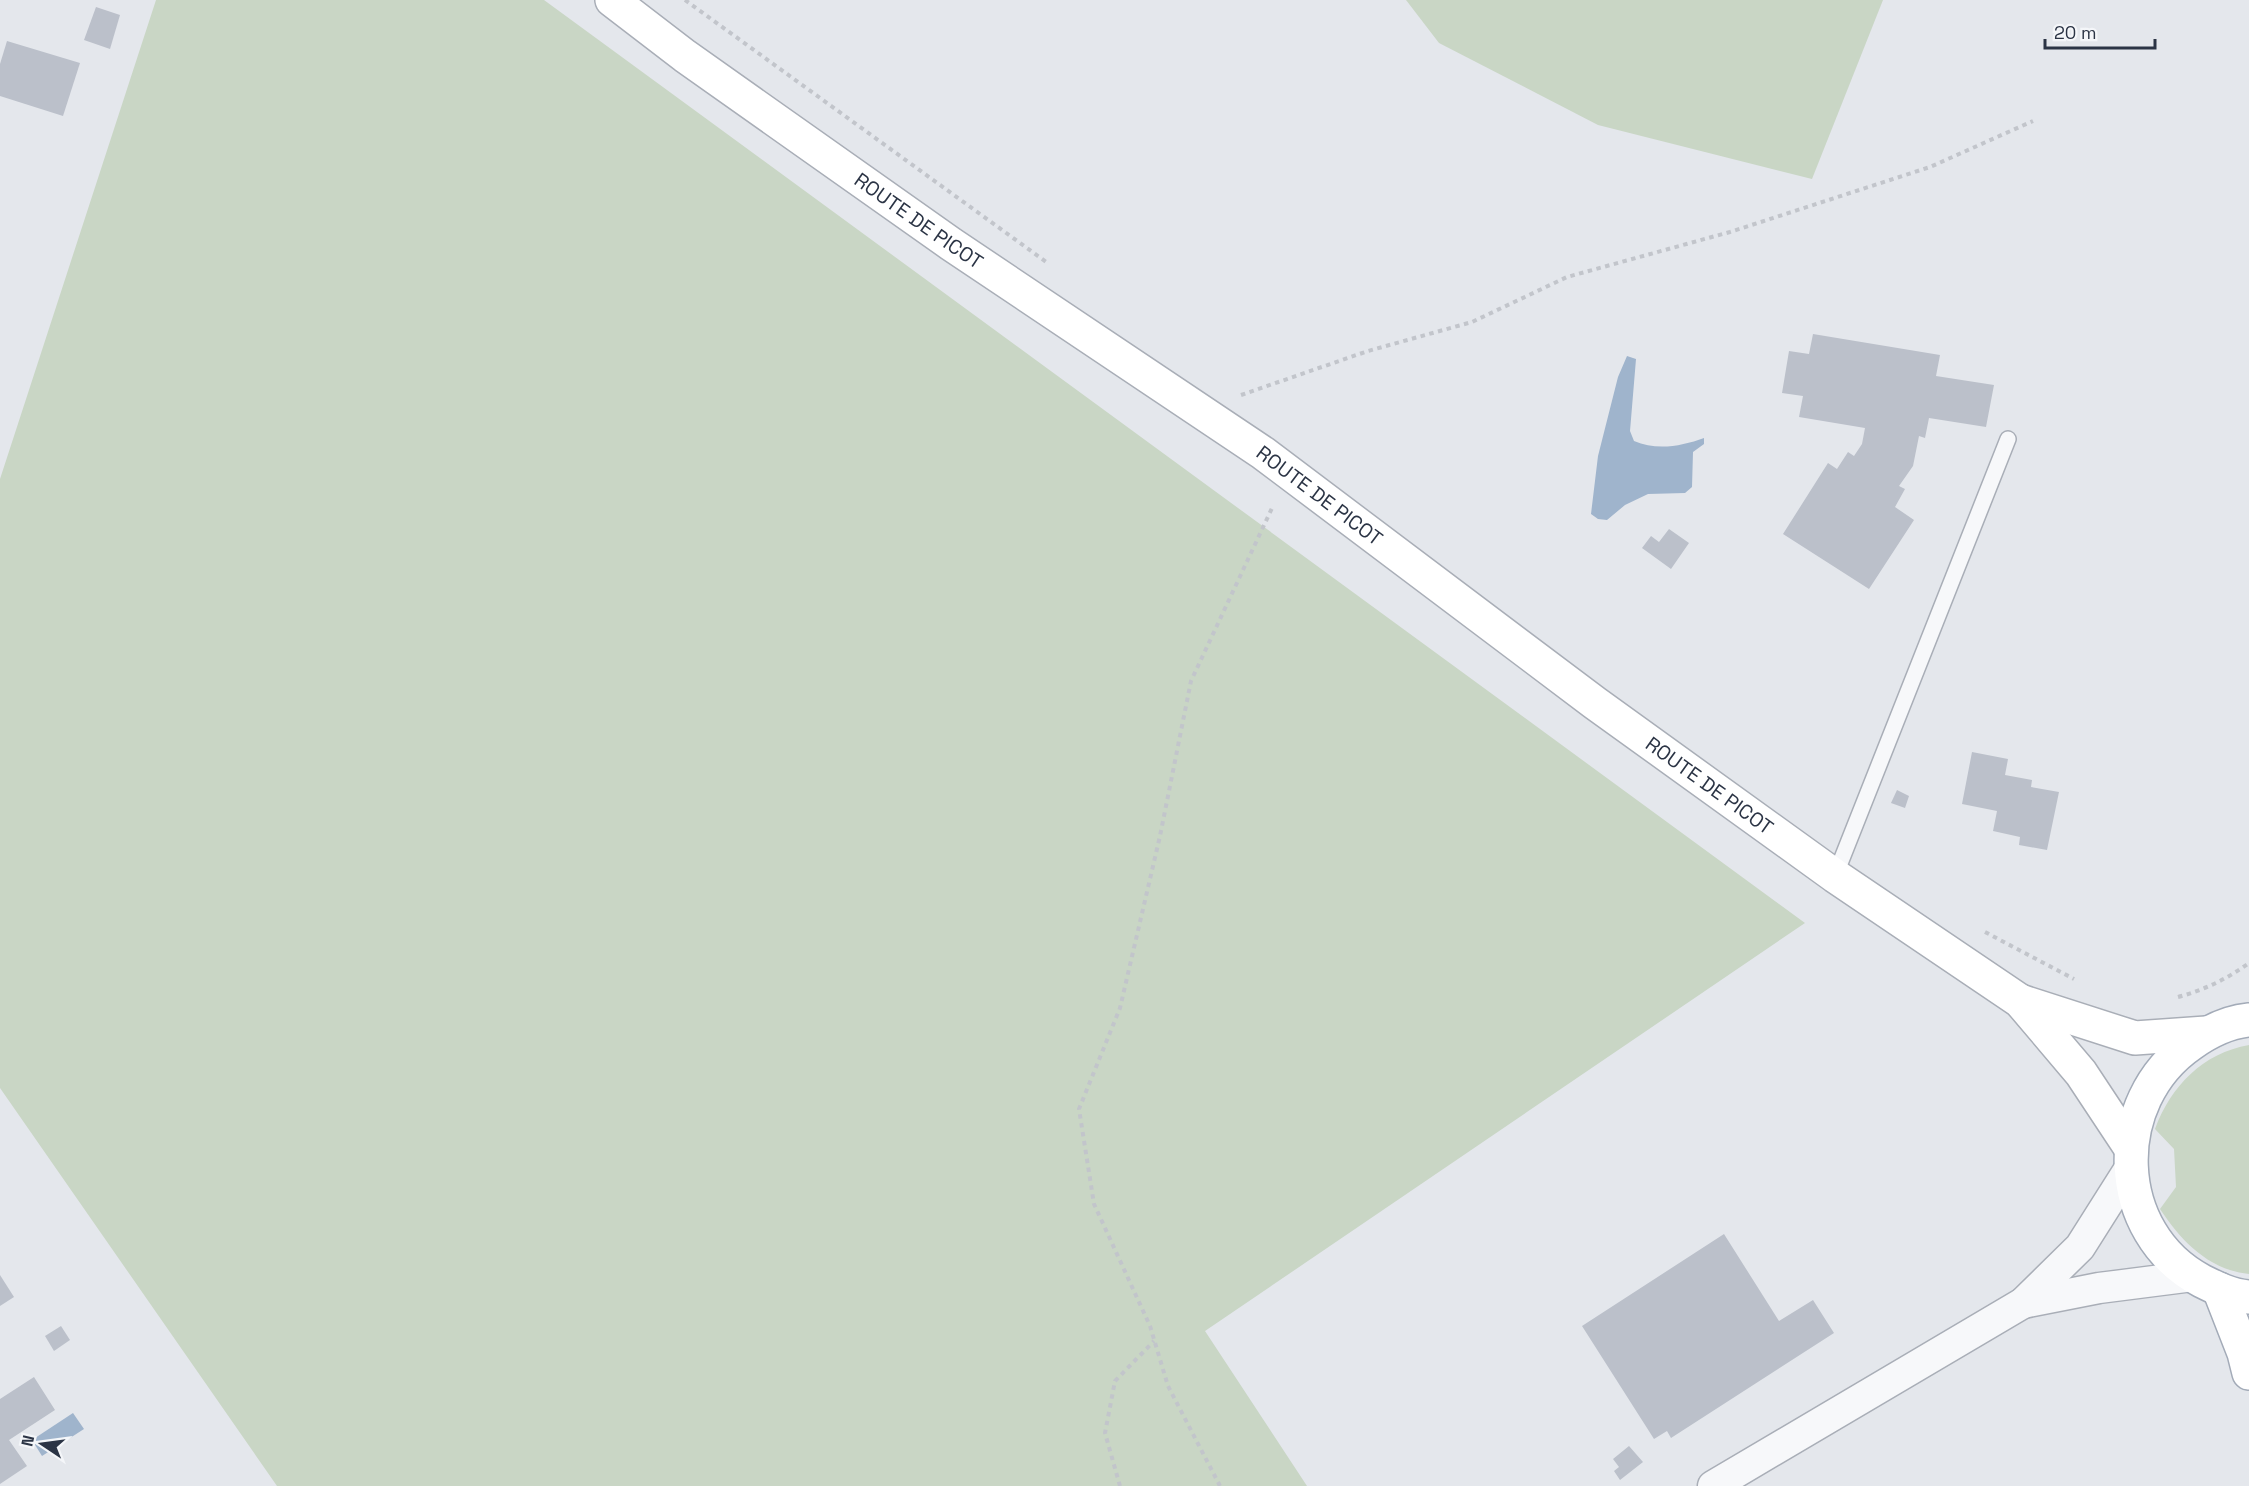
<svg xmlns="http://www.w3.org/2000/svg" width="2249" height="1486" font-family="'Space Grotesk',sans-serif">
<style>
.green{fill:#c9d6c5}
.water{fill:#9fb4cc}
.building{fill:#bbc0ca}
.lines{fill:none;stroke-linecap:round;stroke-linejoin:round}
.service-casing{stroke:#a9aeb7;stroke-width:18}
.minor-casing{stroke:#a9aeb7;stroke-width:33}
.secondary-casing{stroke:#a9aeb7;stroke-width:36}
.primary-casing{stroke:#a3abb8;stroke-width:36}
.path{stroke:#c2c5cb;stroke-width:4;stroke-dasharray:4.5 4.5;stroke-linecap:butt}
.service{stroke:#f7f8fa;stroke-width:15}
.minor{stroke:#f7f8fa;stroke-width:30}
.secondary{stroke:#fff;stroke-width:33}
.primary{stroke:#fff;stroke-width:33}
.labels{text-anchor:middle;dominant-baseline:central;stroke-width:4.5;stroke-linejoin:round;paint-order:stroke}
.street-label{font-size:20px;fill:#2b3445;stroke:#f4f6f9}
</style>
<rect width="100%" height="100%" fill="#e4e7ec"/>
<g class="green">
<polygon points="156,0 544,0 1805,923 1205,1331 1307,1486 277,1486 0,1088 0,479"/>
<polygon points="1406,0 1883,0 1812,179 1598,125 1439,43"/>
<path d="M2249,1045V1274C2209,1270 2181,1241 2160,1209L2176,1187L2174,1149L2155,1129C2171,1086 2203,1053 2249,1045Z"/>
</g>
<g class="water">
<path d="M1627,356L1636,359L1630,431L1634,441C1657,451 1682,446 1704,438V444L1693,452L1692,487L1685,493L1648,494L1625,505L1607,520L1598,519L1591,514L1598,456L1618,377Z"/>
<polygon points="73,1413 84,1429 42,1456 32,1440"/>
</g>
<g class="building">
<polygon points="96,7 120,15 110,49 84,40"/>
<polygon points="7,41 80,63 63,116 0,96 0,64"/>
<polygon points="1813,334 1940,355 1936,376 1994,385 1986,427 1929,418 1925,438 1919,436 1913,466 1899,486 1905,489 1895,507 1914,520 1869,589 1783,534 1828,463 1837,469 1848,452 1854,456 1862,444 1865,428 1799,417 1803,396 1782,393 1789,351 1809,354"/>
<polygon points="1669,529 1689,543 1671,569 1642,548 1651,536 1659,542"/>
<polygon points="1972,752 2008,759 2005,775 2032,780 2031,787 2059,792 2047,850 2019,845 2020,837 1993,831 1997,811 1962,804"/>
<polygon points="1897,790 1909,796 1905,808 1891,803"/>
<polygon points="1724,1234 1779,1321 1813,1300 1834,1333 1671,1438 1667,1431 1654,1439 1582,1326"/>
<polygon points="0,1275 14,1297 0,1306"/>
<polygon points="61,1326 70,1340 54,1351 45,1336"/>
<polygon points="34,1377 55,1410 9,1440 27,1466 0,1484 0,1399"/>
<polygon points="1629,1446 1643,1462 1620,1480 1614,1471 1619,1467 1613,1459"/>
</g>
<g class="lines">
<defs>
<polyline id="service" points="1835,876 2008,439"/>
<g id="minor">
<polyline points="2023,1303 2099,1288 2193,1276"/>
<polyline points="1713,1486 2023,1303 2080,1247 2130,1168"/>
</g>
<g id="secondary">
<path id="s1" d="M612,0L685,56L951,244L1263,453L1595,703L1835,876L2020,1001L2081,1073L2130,1147"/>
<polyline points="2020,1001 2135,1038 2206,1033"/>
</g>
<g id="primary">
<path d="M2249,1020C2227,1022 2208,1032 2191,1044C2108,1101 2111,1233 2202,1281C2216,1288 2232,1296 2249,1297"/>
<polyline points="2219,1289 2244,1353 2249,1373"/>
</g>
</defs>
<use href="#service" class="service-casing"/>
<use href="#minor" class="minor-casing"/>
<use href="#secondary" class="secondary-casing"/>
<use href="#primary" class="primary-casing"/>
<g class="path">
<polyline points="685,0 1049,264"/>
<polyline points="1241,395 1368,351 1472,322 1567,277 1730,232 1930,167 2033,121"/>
<polyline points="1985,932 2074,979"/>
<path d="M2178,997C2204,990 2227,979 2249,963"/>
<polyline points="1120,1486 1105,1433 1115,1381 1154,1341"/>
<polyline points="1220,1486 1168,1386 1150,1326 1094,1204 1079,1109 1120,1008 1160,836 1191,681 1273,506"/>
</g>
<use href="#service" class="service"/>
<use href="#minor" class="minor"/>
<use href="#secondary" class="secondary"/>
<use href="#primary" class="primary"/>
</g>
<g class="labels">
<g class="street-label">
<text stroke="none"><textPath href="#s1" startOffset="378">ROUTE DE PICOT</textPath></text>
<text stroke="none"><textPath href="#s1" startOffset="864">ROUTE DE PICOT</textPath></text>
<text stroke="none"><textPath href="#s1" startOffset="1350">ROUTE DE PICOT</textPath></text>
</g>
</g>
<g transform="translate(42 1444) rotate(283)" stroke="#f4f6f9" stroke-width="4.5" paint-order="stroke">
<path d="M0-4.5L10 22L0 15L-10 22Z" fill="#2b3445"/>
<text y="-9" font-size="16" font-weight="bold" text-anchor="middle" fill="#2b3445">N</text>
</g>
<path d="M2045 39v9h110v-9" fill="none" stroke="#2b3445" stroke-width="3"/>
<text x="2054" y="39" font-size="18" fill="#2b3445" stroke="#f4f6f9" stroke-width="4.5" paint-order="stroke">20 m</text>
</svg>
